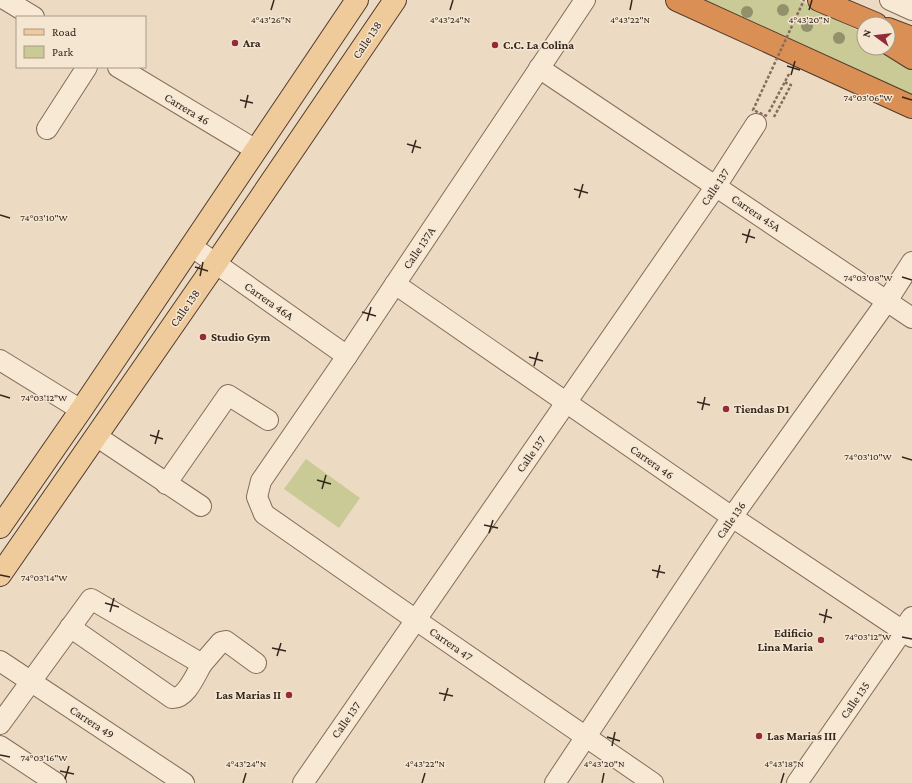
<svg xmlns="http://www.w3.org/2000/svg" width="912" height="783" font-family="'Crimson Pro',serif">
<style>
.green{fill:#caca96}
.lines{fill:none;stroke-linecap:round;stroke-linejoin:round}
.minor-casing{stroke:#866c5a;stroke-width:22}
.major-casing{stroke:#533b2e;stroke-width:24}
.highway-casing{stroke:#533b2e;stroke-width:24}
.path{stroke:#866c5a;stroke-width:2.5;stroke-dasharray:3 2;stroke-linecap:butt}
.minor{stroke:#f8e9d5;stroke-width:20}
.major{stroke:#efcb9b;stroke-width:22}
.highway{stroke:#da9055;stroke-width:22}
.path-bridge{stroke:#866c5a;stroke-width:2.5;stroke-dasharray:3 2;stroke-linecap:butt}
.tree{fill:#93906c}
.ticks{fill:none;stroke:#36271e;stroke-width:1.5}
.poi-dot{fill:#932c38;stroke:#f4e6d1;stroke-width:1.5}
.labels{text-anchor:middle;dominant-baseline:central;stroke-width:3;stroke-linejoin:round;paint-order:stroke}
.street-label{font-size:12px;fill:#36271e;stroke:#f4e6d1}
.poi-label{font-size:12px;font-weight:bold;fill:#36271e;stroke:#f4e6d1;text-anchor:start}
.ticks-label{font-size:10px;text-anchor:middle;fill:#36271e;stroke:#f4e6d1;stroke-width:3;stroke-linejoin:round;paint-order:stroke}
</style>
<rect width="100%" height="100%" fill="#ecdbc2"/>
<g class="green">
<polygon points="696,0 799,0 864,34 864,48 885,48 912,68 912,94 814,53"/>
<polygon points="306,459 360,498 339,528 284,489"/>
</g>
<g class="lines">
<defs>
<g id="minor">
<polyline points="6,0 34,17"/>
<polyline points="585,0 347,356 261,481 257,497 264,514 416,620 653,783"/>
<polyline points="890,0 912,10"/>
<polyline points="118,67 256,150"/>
<polyline points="539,68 912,318"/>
<polyline points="47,129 87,67"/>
<polyline points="191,246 347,356"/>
<polyline points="395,284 732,517 912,637"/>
<polyline points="0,360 81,410"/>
<polyline points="96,436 201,506"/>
<polyline points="166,484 228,395 268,420"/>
<path d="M70,627L172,698C186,699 195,676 202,664"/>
<polyline points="0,661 184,783"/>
<polyline points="0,724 91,599 202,664 221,642 226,641 256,663"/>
<polyline points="0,746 56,783"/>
<polyline points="303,783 716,186 756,124"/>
<polyline points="555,783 732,517 887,301 912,262"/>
<polyline points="797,783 912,617"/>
</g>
<g id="major">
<polyline points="0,527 81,410 357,0"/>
<polyline points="0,575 216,263 395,0"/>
</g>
<g id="highway">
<polyline points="677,0 912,107"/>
<polyline points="819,0 876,24"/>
<polyline points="888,29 912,38"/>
<polyline points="888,43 912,58"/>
</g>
</defs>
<use href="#minor" class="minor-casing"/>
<use href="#major" class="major-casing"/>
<use href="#highway" class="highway-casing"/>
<g class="path">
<polyline points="769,112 789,74"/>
<polyline points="774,117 791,85 784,82"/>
</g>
<use href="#minor" class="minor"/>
<use href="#major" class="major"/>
<use href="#highway" class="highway"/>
<polyline class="path-bridge" points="767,116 753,110 804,0"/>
</g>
<g class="tree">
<circle cx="783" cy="10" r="6"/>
<circle cx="747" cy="12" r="6"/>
<circle cx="807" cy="26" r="6"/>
<circle cx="839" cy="38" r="6"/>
</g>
<path class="ticks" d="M271,10L274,0M450,10L453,0M630,10L632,0M809,10L812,0M787,66L800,70M791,75L795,61M902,97L912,100M240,100L253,103M245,108L248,95M407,144L421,148M412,153L416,140M574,189L588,193M579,198L583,184M0,215L10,218M742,234L755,238M746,243L750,229M195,267L208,271M200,276L203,262M902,277L912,280M362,312L376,316M367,321L371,307M529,357L543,361M534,366L538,352M0,395L10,398M697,402L710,405M702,410L705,397M150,435L163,439M155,444L159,430M902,457L912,460M317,480L331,484M322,489L326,475M484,525L498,528M489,533L493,520M652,570L665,573M0,575L10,577M657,578L660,565M105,603L119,607M110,612L114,598M819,614L832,618M824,623L827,609M902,637L912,639M272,648L286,651M277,656L281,643M439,693L453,696M444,701L448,688M607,737L620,741M612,746L615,732M0,755L10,757M60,771L74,774M65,779L69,766M243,783L246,773M422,783L425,773M602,783L604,773M781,783L784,773"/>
<g class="poi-dot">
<circle cx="235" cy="43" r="4"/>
<circle cx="495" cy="45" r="4"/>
<circle cx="203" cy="337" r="4"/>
<circle cx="726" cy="409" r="4"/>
<circle cx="821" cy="640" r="4"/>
<circle cx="289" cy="695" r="4"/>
<circle cx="759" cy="736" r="4"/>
</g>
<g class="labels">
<g class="street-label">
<text transform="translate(367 40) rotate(-56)">Calle 138</text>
<text transform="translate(187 109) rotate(31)">Carrera 46</text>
<text transform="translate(715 187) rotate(-56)">Calle 137</text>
<text transform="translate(756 213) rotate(34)">Carrera 45A</text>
<text transform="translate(419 248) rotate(-56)">Calle 137A</text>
<text transform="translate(269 301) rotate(35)">Carrera 46A</text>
<text transform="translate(185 308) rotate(-55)">Calle 138</text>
<text transform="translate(531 454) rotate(-55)">Calle 137</text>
<text transform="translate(652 462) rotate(35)">Carrera 46</text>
<text transform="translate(731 520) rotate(-55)">Calle 136</text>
<text transform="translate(451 644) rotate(35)">Carrera 47</text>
<text transform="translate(855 700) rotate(-55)">Calle 135</text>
<text transform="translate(346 720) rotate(-55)">Calle 137</text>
<text transform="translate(92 722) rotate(33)">Carrera 49</text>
</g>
<g class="poi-label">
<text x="243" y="43">Ara</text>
<text x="503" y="45">C.C. La Colina</text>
<text x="211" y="337">Studio Gym</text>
<text x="734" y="409">Tiendas D1</text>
<text x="813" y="633" text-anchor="end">Edificio<tspan x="813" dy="14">Lina Maria</tspan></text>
<text x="281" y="695" text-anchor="end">Las Marias II</text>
<text x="767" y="736">Las Marias III</text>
</g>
</g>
<g class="ticks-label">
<text x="271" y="23">4°43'26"N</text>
<text x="450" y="23">4°43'24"N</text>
<text x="630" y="23">4°43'22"N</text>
<text x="809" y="23">4°43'20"N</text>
<text x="868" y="101">74°03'06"W</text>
<text x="44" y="221">74°03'10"W</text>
<text x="868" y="281">74°03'08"W</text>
<text x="44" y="401">74°03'12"W</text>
<text x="868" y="460">74°03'10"W</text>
<text x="44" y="581">74°03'14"W</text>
<text x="868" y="640">74°03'12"W</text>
<text x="44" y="761">74°03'16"W</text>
<text x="246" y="767">4°43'24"N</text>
<text x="425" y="767">4°43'22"N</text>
<text x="604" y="767">4°43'20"N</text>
<text x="784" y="767">4°43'18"N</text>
</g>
<rect x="16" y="16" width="130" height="52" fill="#f4e6d1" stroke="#a89a89"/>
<rect x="24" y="29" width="20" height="6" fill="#efcb9b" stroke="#a89a89"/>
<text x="52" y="36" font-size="12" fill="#36271e">Road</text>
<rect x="24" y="46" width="20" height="12" fill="#caca96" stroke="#a89a89"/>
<text x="52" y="56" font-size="12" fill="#36271e">Park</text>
<g transform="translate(876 36) rotate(285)"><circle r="19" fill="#f4e6d1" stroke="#a89a89"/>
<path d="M0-3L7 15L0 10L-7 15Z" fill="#932c38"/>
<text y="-6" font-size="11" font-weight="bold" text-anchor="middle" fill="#36271e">N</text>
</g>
</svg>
